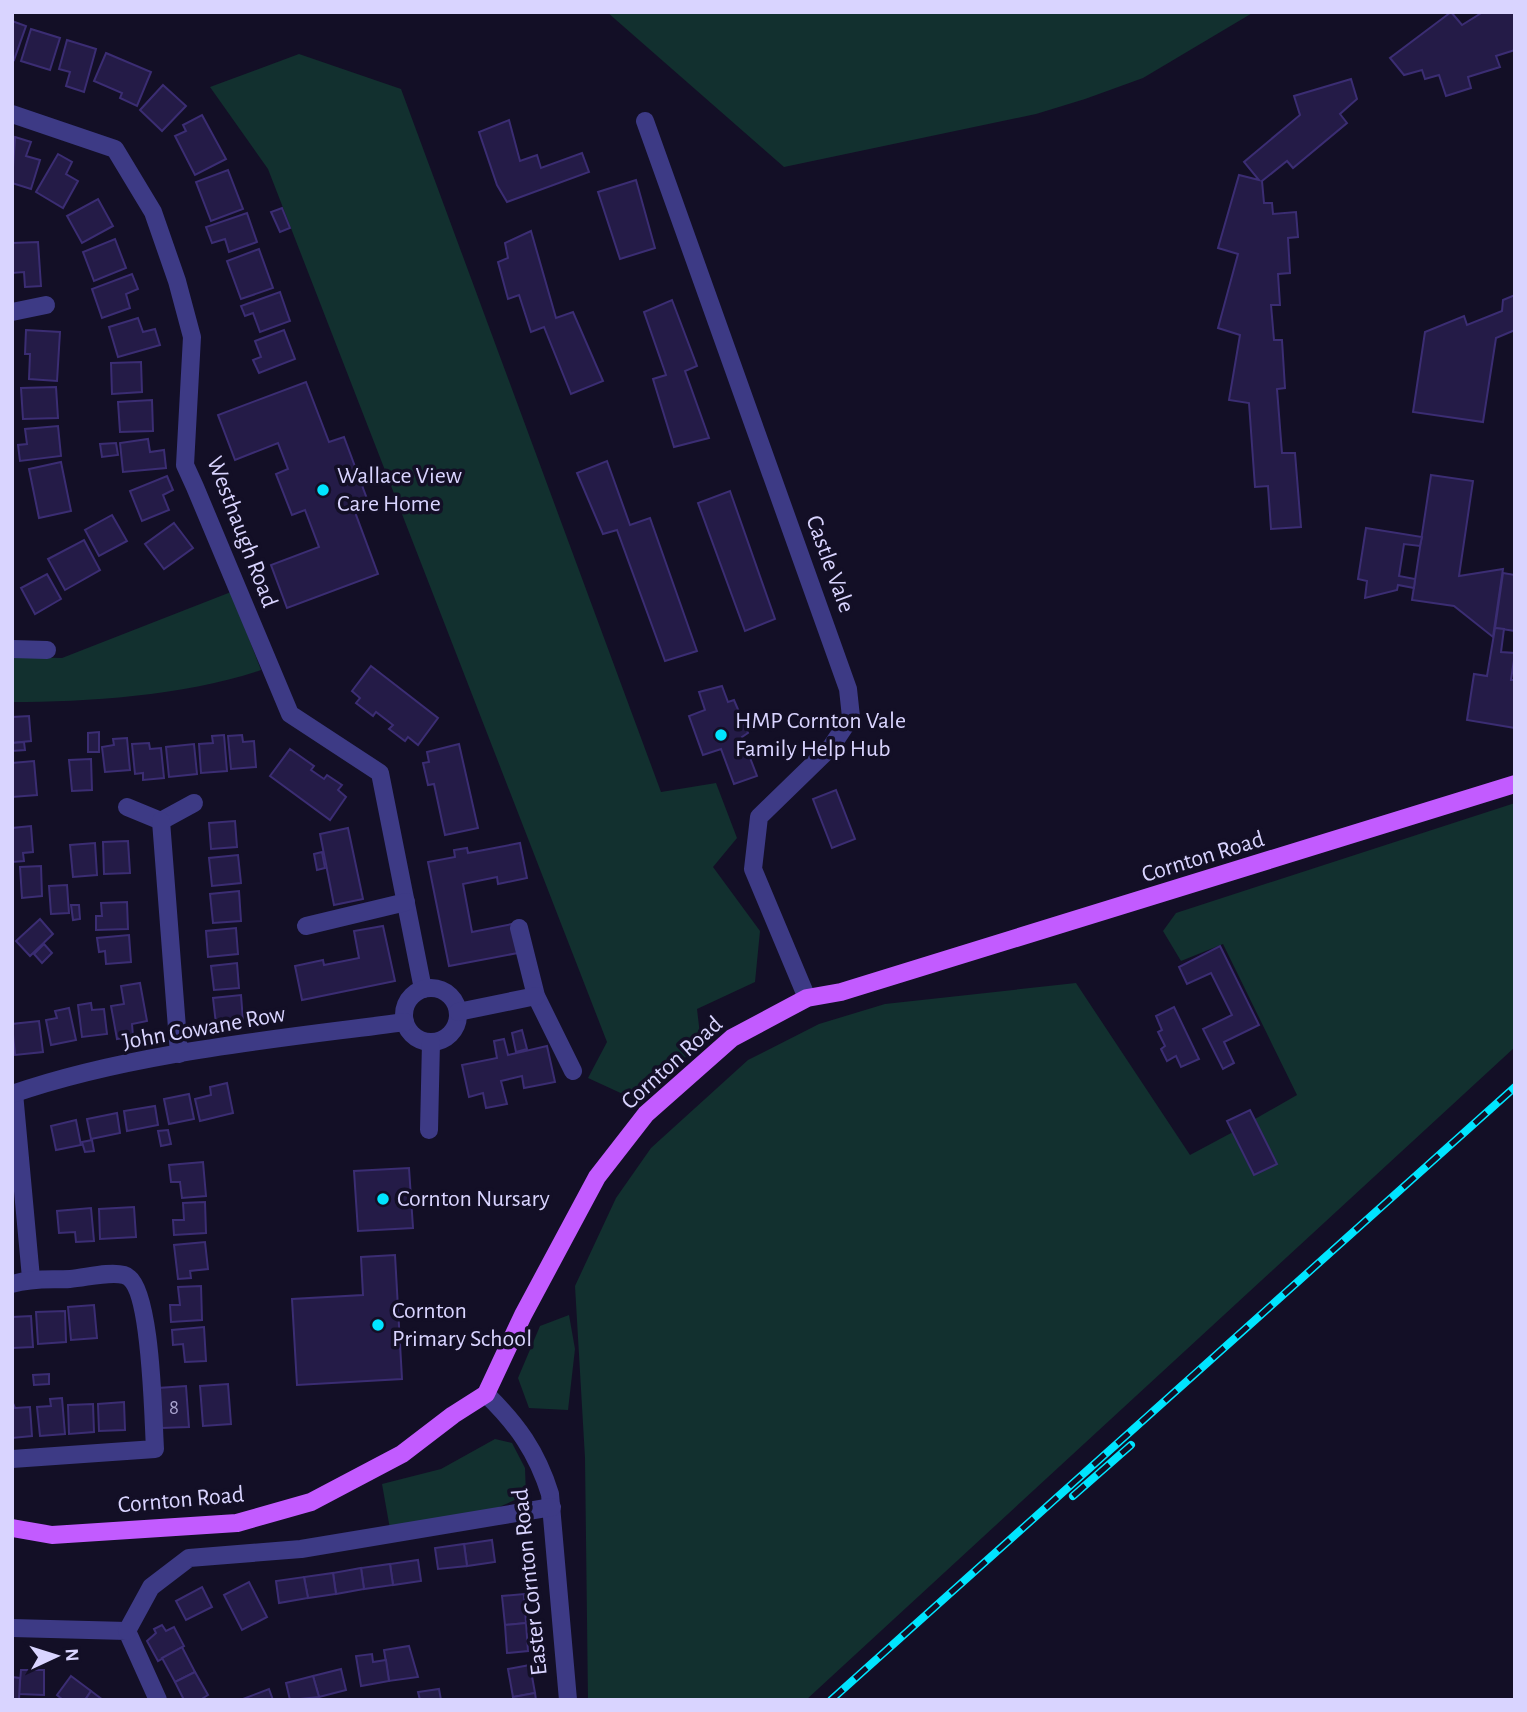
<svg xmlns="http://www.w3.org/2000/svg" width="1527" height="1712" font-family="'Alegreya Sans',sans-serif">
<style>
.green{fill:#12302f}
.building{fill:#241b47;stroke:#3b2d73;stroke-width:2}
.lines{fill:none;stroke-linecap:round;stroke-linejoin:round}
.minor{stroke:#3d3a85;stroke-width:18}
.major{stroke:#c25bff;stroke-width:18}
.rail-casing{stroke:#00e5ff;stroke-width:8}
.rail{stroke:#130f26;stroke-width:5;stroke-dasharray:16;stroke-linecap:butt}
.poi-dot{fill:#00e5ff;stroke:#130f26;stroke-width:2.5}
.labels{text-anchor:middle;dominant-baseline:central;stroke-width:7;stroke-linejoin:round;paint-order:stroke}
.number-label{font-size:21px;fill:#aca6d1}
.poi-label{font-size:24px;fill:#d9d4ff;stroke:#130f26;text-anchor:start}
.street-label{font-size:24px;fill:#d9d4ff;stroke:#130f26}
</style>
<rect width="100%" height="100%" fill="#130f26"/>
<g class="green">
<polygon points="607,12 1254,12 1143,78 1085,99 1036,114 784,167"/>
<polygon points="299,54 401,89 661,792 716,783 737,838 713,867 760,931 755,982 697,1009 701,1043 638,1101 588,1078 607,1042 268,169 210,87"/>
<path d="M231,592L261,670C188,695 89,702 12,702V657L62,658Z"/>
<polygon points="1515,803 1515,1047 806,1700 588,1700 585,1458 575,1286 616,1198 651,1148 748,1060 819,1024 885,1004 1076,983 1190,1155 1233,1132 1254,1175 1277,1164 1255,1119 1297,1095 1223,944 1181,961 1163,931 1176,913"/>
<polygon points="569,1315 575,1349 568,1410 529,1408 518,1378 540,1326"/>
<polygon points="495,1439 512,1443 525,1468 526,1495 497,1508 390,1529 382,1484 441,1469"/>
</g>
<g class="building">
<polygon points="1451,12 1462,25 1483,12 1515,12 1515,50 1496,56 1500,67 1468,77 1471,88 1446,96 1439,75 1425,79 1422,70 1404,75 1390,58"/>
<polygon points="12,21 26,26 14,60 12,59"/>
<polygon points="31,29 60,38 50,70 21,61"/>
<polygon points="67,40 96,49 84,92 66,86 70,72 59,69"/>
<polygon points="106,53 151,72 137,106 120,98 122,93 94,81"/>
<polygon points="1351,79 1357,99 1340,114 1347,123 1293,168 1287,161 1262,181 1264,203 1272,203 1273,214 1296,212 1298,237 1288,238 1290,273 1278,274 1280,305 1271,305 1274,340 1282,340 1285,388 1277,389 1282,453 1295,453 1301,527 1271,529 1268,486 1255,487 1249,403 1229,400 1240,335 1218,328 1238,254 1218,248 1239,175 1259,180 1244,162 1300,115 1294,96"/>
<polygon points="163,85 186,106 162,131 140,110"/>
<polygon points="202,115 226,159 195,175 175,136 186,131 183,125"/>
<polygon points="509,120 520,161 537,155 541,168 582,153 589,172 507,202 497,185 479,132"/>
<polygon points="15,137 31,142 26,156 40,160 31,189 12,183"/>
<polygon points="58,154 72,162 66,174 78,181 63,208 36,192"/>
<polygon points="228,170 243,209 211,221 196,182"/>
<polygon points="636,180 655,248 620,259 598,192"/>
<polygon points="98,199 113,226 82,243 67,216"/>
<polygon points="282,208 290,228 280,232 271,212"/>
<polygon points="247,213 257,242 229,252 225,239 212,243 206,227"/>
<polygon points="531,231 556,318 573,312 603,381 571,394 544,327 531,332 519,295 508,299 498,262 508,258 505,243"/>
<polygon points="115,239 126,268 94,281 83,252"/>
<polygon points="38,242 41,286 25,287 24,272 12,273 12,243"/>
<polygon points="259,249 273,288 241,299 227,261"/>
<polygon points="132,274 138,289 126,294 130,308 102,318 92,289"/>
<polygon points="280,292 290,321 260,332 253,313 245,316 241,306"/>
<polygon points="1515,295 1515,330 1496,338 1483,422 1413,412 1425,332 1464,316 1467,325 1502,311 1503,300"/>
<polygon points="672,300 697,366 685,371 709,438 674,447 653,379 666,375 644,312"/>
<polygon points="138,318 143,332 155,329 160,345 118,357 109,327"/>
<polygon points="26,330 60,332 57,381 29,379 30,354 25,354"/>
<polygon points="284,330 295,359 259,373 253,360 261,357 255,341"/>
<polygon points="141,362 142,392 112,394 111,363"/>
<polygon points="306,382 329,442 344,437 370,507 355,512 378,574 287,608 271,565 319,547 305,510 292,515 276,474 288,469 278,443 235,460 218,415"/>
<polygon points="56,387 58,418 23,419 21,388"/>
<polygon points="152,400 153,431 120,432 118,402"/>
<polygon points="58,426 61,456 20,461 18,445 27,444 25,429"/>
<polygon points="148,439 150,452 164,450 166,468 123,472 120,443"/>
<polygon points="116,443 118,455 102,457 100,444"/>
<polygon points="607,461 630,525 650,518 697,651 665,661 617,530 603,534 577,473"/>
<polygon points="61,462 71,511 39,518 29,469"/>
<polygon points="1431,475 1473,481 1459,576 1503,569 1493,637 1454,606 1412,600"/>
<polygon points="167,476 173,490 163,495 169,510 142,521 130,491"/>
<polygon points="730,491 775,619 745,631 698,503"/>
<polygon points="112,515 127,541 99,556 85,530"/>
<polygon points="174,523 193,548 164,569 145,544"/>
<polygon points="1366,528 1422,537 1420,546 1404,544 1399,576 1415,579 1414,588 1398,585 1397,590 1365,598 1367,581 1358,579"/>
<polygon points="84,540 100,570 65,590 48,559"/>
<polygon points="1503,573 1515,575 1515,631 1495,628"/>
<polygon points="47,574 61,599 35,614 21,588"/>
<polygon points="1495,628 1504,629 1501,652 1515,653 1511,680 1515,680 1515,728 1467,720 1474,674 1487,676"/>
<polygon points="371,666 438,718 418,745 408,737 405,741 389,729 393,725 376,712 373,716 356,703 360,698 352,691"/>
<polygon points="722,686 728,702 734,700 748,733 742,737 757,776 734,784 721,749 703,755 689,716 705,710 699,692"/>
<polygon points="29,716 31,741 12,743 12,717"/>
<polygon points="99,732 99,752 88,752 88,733"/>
<polygon points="224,735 227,771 201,773 199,744 213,743 212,736"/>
<polygon points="242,735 243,742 254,741 256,767 231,769 228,736"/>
<polygon points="127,738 130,770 105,772 102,747 114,745 113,739"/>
<polygon points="24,742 25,750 12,751 12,743"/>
<polygon points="149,743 150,749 161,748 164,778 143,780 143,773 135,774 132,744"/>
<polygon points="194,744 197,774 169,777 166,747"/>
<polygon points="459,744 478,828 445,835 434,784 428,785 423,763 429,762 427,752"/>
<polygon points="290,749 314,766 311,770 324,779 327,775 342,785 338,790 346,797 330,820 270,776"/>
<polygon points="91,759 92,790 72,791 69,760"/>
<polygon points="34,761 37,795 12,797 12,763"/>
<polygon points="836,790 855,839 832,848 813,799"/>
<polygon points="235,821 237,847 211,849 209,823"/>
<polygon points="31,826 33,852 23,853 24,861 12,862 12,828"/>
<polygon points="348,828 363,899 334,905 320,834"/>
<polygon points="128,841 130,873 104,874 103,842"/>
<polygon points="95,843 97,875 73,877 70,845"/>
<polygon points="520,843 527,878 498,884 497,877 463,884 472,932 512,924 518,953 449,966 428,862 455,857 454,850 467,848 468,853"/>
<polygon points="322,852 325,868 317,870 314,854"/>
<polygon points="238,855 241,883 212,886 209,858"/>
<polygon points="41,866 42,896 22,898 20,867"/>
<polygon points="67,885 69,913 51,914 49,886"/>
<polygon points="239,891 241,921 213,923 210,894"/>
<polygon points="127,902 128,929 96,930 96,916 102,916 101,903"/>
<polygon points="71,905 79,905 80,919 73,920"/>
<polygon points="40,919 53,934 30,956 16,941"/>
<polygon points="383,926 395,981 302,1000 295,966 323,960 324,965 359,958 354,931"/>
<polygon points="236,928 238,954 208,957 206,931"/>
<polygon points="129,935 131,962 106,964 105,951 99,952 97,938"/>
<polygon points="44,944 52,953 42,963 34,954"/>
<polygon points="1220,946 1259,1025 1224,1042 1234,1063 1223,1069 1203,1029 1232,1015 1211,973 1187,984 1179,967"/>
<polygon points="237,963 239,988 214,990 211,966"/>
<polygon points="140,983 147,1021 132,1024 133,1036 117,1039 111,1006 124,1004 121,986"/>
<polygon points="241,995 243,1021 216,1024 213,998"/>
<polygon points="91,1003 92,1010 104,1009 107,1034 82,1037 78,1005"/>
<polygon points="1174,1007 1199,1059 1181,1067 1176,1056 1167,1061 1161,1049 1165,1046 1158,1032 1162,1030 1156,1016"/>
<polygon points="69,1008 76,1040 51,1045 46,1020 57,1018 55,1011"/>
<polygon points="39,1021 43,1052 15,1055 12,1024"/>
<polygon points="522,1030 527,1049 516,1052 512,1033"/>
<polygon points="504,1039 508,1055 547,1046 555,1082 524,1088 522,1076 501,1081 507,1104 486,1108 483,1093 469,1097 462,1065 497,1058 494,1041"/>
<polygon points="227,1083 233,1113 200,1121 195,1099 211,1095 210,1087"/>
<polygon points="189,1094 194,1119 169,1124 164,1099"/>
<polygon points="155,1106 158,1125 127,1131 124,1111"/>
<polygon points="1250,1110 1277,1164 1254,1175 1227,1121"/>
<polygon points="117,1113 120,1133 91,1139 87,1119"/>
<polygon points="76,1120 81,1145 56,1150 51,1126"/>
<polygon points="168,1130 171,1144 161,1146 158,1131"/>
<polygon points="92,1140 94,1151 85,1152 82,1142"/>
<polygon points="203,1162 206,1196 182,1198 180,1182 171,1182 169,1165"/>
<polygon points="409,1168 413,1228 358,1231 354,1171"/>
<polygon points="205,1202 206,1233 174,1235 173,1220 184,1220 183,1203"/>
<polygon points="134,1207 136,1237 100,1239 99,1209"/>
<polygon points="91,1208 94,1241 76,1242 75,1232 59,1233 57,1211"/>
<polygon points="205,1242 208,1269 190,1271 191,1278 178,1279 174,1245"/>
<polygon points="395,1255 402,1379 297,1385 292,1299 363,1295 361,1257"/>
<polygon points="201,1286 202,1320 171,1322 170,1305 180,1305 178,1287"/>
<polygon points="94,1305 97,1338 71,1340 68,1307"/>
<polygon points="65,1311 66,1342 38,1344 36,1312"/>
<polygon points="31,1316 33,1347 12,1348 12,1317"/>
<polygon points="204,1327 206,1361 185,1362 183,1344 173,1345 172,1330"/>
<polygon points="49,1374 49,1384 34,1385 33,1375"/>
<polygon points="228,1384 231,1424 203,1426 200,1386"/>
<polygon points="186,1386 189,1427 161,1428 158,1388"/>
<polygon points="62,1398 65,1434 40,1436 37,1407 51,1406 50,1399"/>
<polygon points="12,1401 15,1408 30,1407 32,1436 12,1438"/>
<polygon points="124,1402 125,1430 99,1431 98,1404"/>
<polygon points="93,1404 94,1432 69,1434 68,1405"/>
<polygon points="492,1540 495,1562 467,1566 464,1544"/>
<polygon points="464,1544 467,1566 438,1569 435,1548"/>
<polygon points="418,1560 421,1581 393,1585 390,1564"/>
<polygon points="390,1564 393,1585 364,1589 361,1568"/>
<polygon points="361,1568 364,1589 336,1594 333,1573"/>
<polygon points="333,1573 336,1594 308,1598 304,1577"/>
<polygon points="304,1577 308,1598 279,1603 276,1581"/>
<polygon points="249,1582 267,1617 242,1630 224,1595"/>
<polygon points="202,1587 212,1607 186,1620 176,1601"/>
<polygon points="524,1594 526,1623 505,1625 502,1596"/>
<polygon points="526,1623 528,1651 507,1653 505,1625"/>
<polygon points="162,1625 166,1631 174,1627 184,1646 158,1661 147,1641 156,1633 154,1629"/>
<polygon points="409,1646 418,1677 389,1681 384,1650"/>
<polygon points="182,1647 195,1672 175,1682 162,1658"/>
<polygon points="372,1654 373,1662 386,1660 389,1681 361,1686 356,1656"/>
<polygon points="530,1665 535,1693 513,1697 508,1669"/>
<polygon points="341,1669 346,1690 319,1697 313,1676"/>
<polygon points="21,1670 44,1670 44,1695 19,1694"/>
<polygon points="195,1672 208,1695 200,1700 184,1700 175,1682"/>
<polygon points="71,1676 91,1691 85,1700 63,1700 57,1695"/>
<polygon points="313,1676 319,1697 290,1700 286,1683"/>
<polygon points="12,1677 20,1678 19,1700 12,1700"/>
<polygon points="269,1689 273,1700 243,1700 243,1699"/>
<polygon points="439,1689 441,1700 420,1700 418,1692"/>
<polygon points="91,1691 103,1700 85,1700"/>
<polygon points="535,1693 536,1700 514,1700 513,1697"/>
</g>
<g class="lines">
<g class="minor">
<polyline points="12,114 115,149 153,212 177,281 192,337 185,465 195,487 290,714 380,773 423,989"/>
<polyline points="645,121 848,689 851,717 831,747 759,817 753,869 807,998"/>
<polyline points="12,312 46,305"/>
<polyline points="12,649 47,650"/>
<polyline points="127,807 161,821 194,803"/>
<polyline points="161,821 179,1054"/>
<polyline points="306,926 406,902"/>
<polyline points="519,928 536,996 573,1071"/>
<circle cx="431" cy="1015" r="27"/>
<polyline points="458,1012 536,996"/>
<polyline points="14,1093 31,1278"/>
<path d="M12,1094C133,1052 279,1039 405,1022"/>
<polyline points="429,1130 431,1042"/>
<path d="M12,1284C32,1278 50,1280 70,1279C85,1278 109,1271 124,1275C152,1282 153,1420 155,1449L12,1459"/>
<path d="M486,1394C517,1424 537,1452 550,1494L568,1700"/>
<polyline points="12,1628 127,1631 158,1700"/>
<polyline points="127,1631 151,1587 189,1558 301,1549 552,1507"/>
</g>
<polyline class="major" points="12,1528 52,1535 237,1523 311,1502 402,1454 453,1415 486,1394 523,1315 597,1177 646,1114 732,1038 807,998 841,992 1515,784"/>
<defs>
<g id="rail">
<polyline points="1073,1496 1131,1445"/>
<polyline points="831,1700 1515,1087"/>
</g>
</defs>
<use href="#rail" class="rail-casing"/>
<use href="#rail" class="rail"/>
</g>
<g class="poi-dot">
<circle cx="323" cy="490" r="7"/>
<circle cx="721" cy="735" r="7"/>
<circle cx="383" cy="1199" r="7"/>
<circle cx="378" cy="1325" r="7"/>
</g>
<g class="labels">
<g class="number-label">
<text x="174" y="1407">8</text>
</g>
<g class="poi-label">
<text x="337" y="476">Wallace View<tspan x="337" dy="28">Care Home</tspan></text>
<text x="735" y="721">HMP Cornton Vale<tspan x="735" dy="28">Family Help Hub</tspan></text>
<text x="397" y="1199">Cornton Nursary</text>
<text x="392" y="1311">Cornton<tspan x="392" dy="28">Primary School</tspan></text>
</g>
<g class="street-label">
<text transform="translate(242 532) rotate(69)">Westhaugh Road</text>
<text transform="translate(830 564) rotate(70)">Castle Vale</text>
<text transform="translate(1203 857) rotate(-17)">Cornton Road</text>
<text transform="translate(204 1028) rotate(-10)">John Cowane Row</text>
<text transform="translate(672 1063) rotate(-42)">Cornton Road</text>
<text transform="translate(181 1500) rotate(-5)">Cornton Road</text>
<text transform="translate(530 1582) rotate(-96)">Easter Cornton Road</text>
</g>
</g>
<rect width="1527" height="1712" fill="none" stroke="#d9d4ff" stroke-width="28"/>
<g transform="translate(56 1656) rotate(86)" stroke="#130f26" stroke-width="5" paint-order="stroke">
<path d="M0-5L12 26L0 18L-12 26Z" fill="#d9d4ff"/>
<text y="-10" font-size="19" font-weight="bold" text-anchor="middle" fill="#d9d4ff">N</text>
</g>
</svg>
